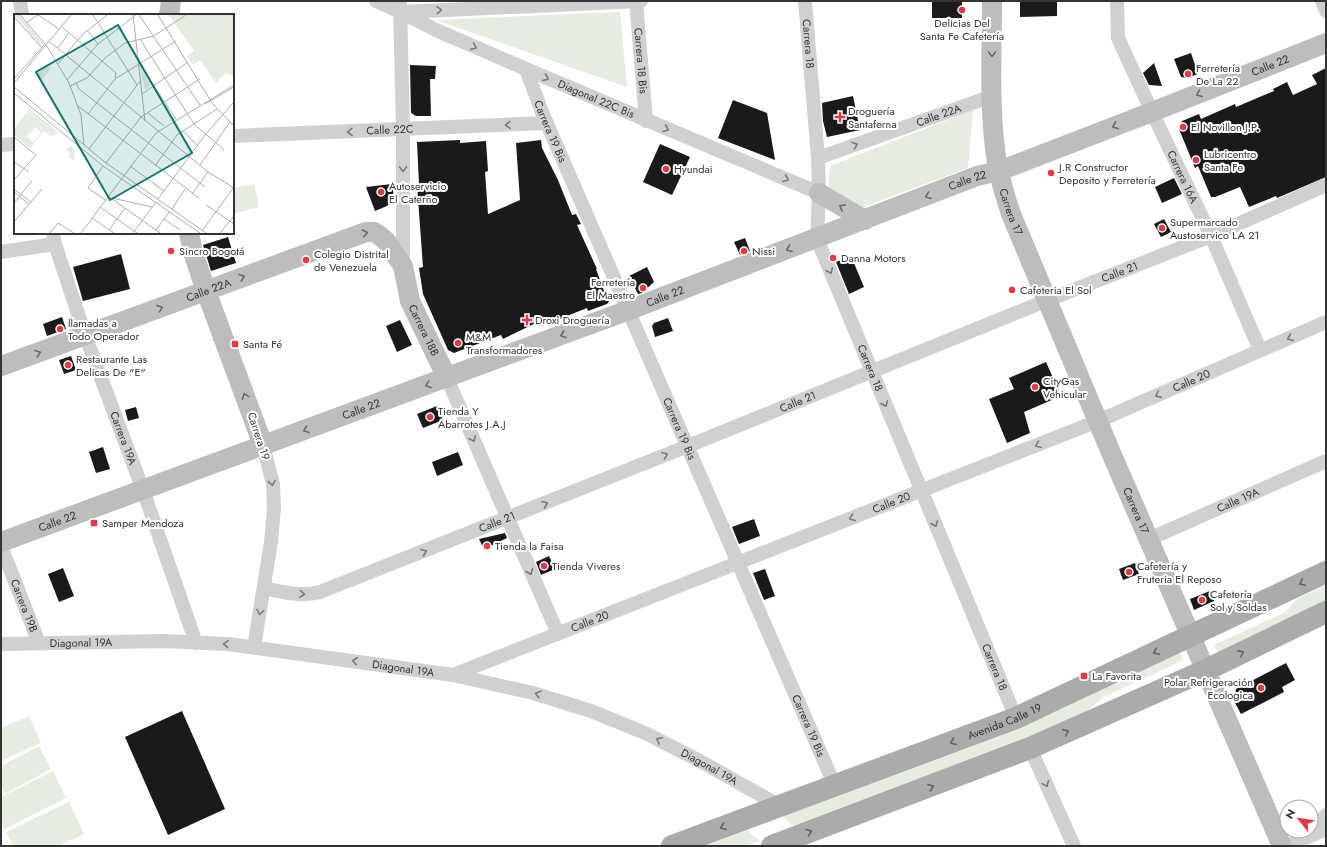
<svg xmlns="http://www.w3.org/2000/svg" width="1327" height="847" font-family="Jost,sans-serif">
<style>
.green{fill:#e6ecdf}
.building{fill:#1a1a1a}
.lines{fill:none;stroke-linecap:round;stroke-linejoin:round}
.street{stroke:#d0d0d0;stroke-width:14}
.secondary{stroke:#bdbdbd;stroke-width:20}
.primary{stroke:#ababab;stroke-width:22}
.oneway{stroke:#7a7a7a}
.oneway2{stroke:#6a6a6a}
.oneway3{stroke:#636363}
.poi-dot{fill:#e63946;stroke:#fff;stroke-width:1.5}
.labels{text-anchor:middle;dominant-baseline:central;stroke-width:4;stroke-linejoin:round;paint-order:stroke}
.poi-label{font-size:11px;fill:#333;stroke:#fff;text-anchor:start}
.street-label{font-size:11px;fill:#333;stroke:#fff}
.inset-road{fill:none;stroke:#adadad;stroke-width:1}
.view{fill:#0f766e;fill-opacity:0.15;stroke:#0f766e;stroke-width:2}
.inset-edge{fill:none;stroke:#333;stroke-width:2}
</style>
<rect width="100%" height="100%" fill="#fff"/>
<g class="green">
<polygon points="620,12 627,87 436,20"/>
<polygon points="973,110 968,168 858,209 828,190 830,166"/>
<polygon points="254,184 259,207 233,214 233,188"/>
<polygon points="1326,585 1326,601 1218,653 1214,645 1284,613 1297,599"/>
<polygon points="1180,652 1183,660 1104,697 1079,717 1000,751 795,827 781,815 962,749 1051,714"/>
<polygon points="29,716 41,743 1,761 1,728"/>
<polygon points="39,746 51,769 5,794 1,786 1,766"/>
<polygon points="53,771 66,798 4,829 1,824 1,797"/>
<polygon points="69,802 84,834 58,846 13,846 6,832"/>
<polygon points="747,830 760,841 746,846 705,846"/>
</g>
<g class="building">
<rect x="932" y="1" width="30" height="17"/>
<polygon points="1057,1 1057,16 1020,17 1020,2"/>
<polygon points="1191,53 1198,74 1187,78 1181,77 1174,59"/>
<polygon points="1154,63 1162,86 1149,85 1143,73"/>
<polygon points="410,65 436,66 435,79 430,79 431,116 416,116 411,113"/>
<polygon points="1326,68 1326,177 1277,198 1276,196 1249,207 1240,187 1215,197 1211,197 1198,166 1195,168 1179,129 1182,121 1199,114 1201,119 1235,104 1236,107 1274,91 1273,89 1287,82 1293,95 1317,84 1312,75"/>
<polygon points="853,96 860,130 827,137 823,121 822,103"/>
<polygon points="733,100 767,113 775,160 718,138"/>
<polygon points="460,140 460,143 486,141 488,171 485,172 488,214 520,200 516,143 541,140 542,148 558,180 572,215 576,214 581,224 577,225 597,269 596,269 604,291 606,290 610,300 607,304 588,311 587,308 542,326 540,321 503,339 501,335 454,353 448,350 423,294 419,268 423,267 417,185 419,184 417,142"/>
<polygon points="660,144 690,157 672,195 643,182"/>
<polygon points="1174,178 1182,194 1162,203 1155,187"/>
<polygon points="392,184 394,198 387,206 375,211 366,187"/>
<polygon points="1164,219 1171,232 1161,237 1154,224"/>
<polygon points="228,237 236,263 211,271 203,245"/>
<polygon points="745,238 750,251 740,255 734,242"/>
<polygon points="121,254 130,289 83,301 73,267"/>
<polygon points="851,256 864,287 849,294 836,262"/>
<polygon points="647,267 654,282 642,293 638,294 629,276"/>
<polygon points="62,317 66,329 47,336 43,324"/>
<polygon points="668,318 673,331 655,337 652,326 654,323"/>
<polygon points="400,320 412,345 397,352 386,326"/>
<polygon points="71,356 76,370 64,374 59,360"/>
<polygon points="1046,362 1061,396 1024,412 1030,433 1007,443 989,399 1014,389 1009,378"/>
<polygon points="437,406 443,420 423,428 417,414"/>
<polygon points="136,407 139,418 128,421 125,410"/>
<polygon points="103,447 110,469 96,473 89,452"/>
<polygon points="458,452 463,465 437,476 432,462"/>
<polygon points="754,519 760,536 739,544 732,527"/>
<polygon points="505,533 507,538 484,549 479,539"/>
<polygon points="549,556 555,569 541,575 536,562"/>
<polygon points="1135,563 1139,574 1123,580 1119,569"/>
<polygon points="63,568 74,596 59,602 48,574"/>
<polygon points="765,569 775,596 764,600 753,573"/>
<polygon points="1210,591 1214,601 1194,610 1190,599"/>
<polygon points="1286,663 1295,680 1282,687 1284,692 1241,714 1234,701 1236,689"/>
<polygon points="182,711 225,809 168,835 125,737"/>
</g>
<g class="lines">
<g class="street">
<polyline points="20,1 22,15"/>
<path id="s1" d="M376,1L401,12L436,30L526,69L819,193"/>
<path id="s2" d="M636,1L646,121"/>
<path id="s3" d="M805,1L818,158L819,193L817,239L1016,718"/>
<path id="s4" d="M1117,1L1118,38L1152,112L1211,236L1260,350"/>
<polyline points="1322,1 1326,11"/>
<polyline points="400,3 403,130 403,266"/>
<polyline points="403,12 641,1"/>
<path id="s5" d="M526,69L542,112L835,786"/>
<path id="s6" d="M233,136L547,123"/>
<polyline points="1,145 15,144"/>
<path id="s7" d="M818,158L992,96"/>
<path id="s8" d="M53,233L55,244L85,335L143,490L196,643"/>
<polyline points="1,252 55,244"/>
<polyline points="447,378 558,634"/>
<path id="s9" d="M1149,539L1326,461"/>
<path id="s10" d="M1,546L39,643"/>
<path id="s11" d="M264,588C282,592 301,597 320,592L688,446L1048,300L1211,236L1326,185"/>
<path id="s12" d="M1,644L164,641L228,644L453,675L533,693L591,711L645,733L700,761L780,806"/>
<polyline points="254,647 271,542 274,508 273,484 263,445"/>
<path id="s13" d="M453,675L1098,421L1326,322"/>
<polyline points="1030,748 1074,846"/>
<polyline points="1309,834 1326,815"/>
<polyline points="1288,846 1326,829"/>
</g>
<g class="secondary">
<path id="s14" d="M992,1C992,50 989,100 995,148C997,171 1004,193 1011,214L1112,455L1282,846"/>
<polyline points="169,15 171,1"/>
<polyline points="819,193 865,220"/>
<polyline points="189,233 193,252 206,291 263,445"/>
<path id="s15" d="M1,366L366,232H374L379,235L386,241L403,266L410,301L447,378"/>
<path id="s16" d="M1,542L629,310L977,176L999,171L1152,112L1326,43"/>
</g>
<g class="primary">
<path id="s17" d="M672,846L1016,718L1326,572"/>
<polyline points="772,846 1030,748 1206,670 1326,612"/>
</g>
</g>
<defs><path id="oneway-chevron" d="M-2-3.5L2.5 0L-2 3.5" fill="none" stroke-width="1.6" stroke-linecap="round" stroke-linejoin="round"/></defs>
<g class="oneway">
<use href="#oneway-chevron" transform="translate(439 10) rotate(-3)"/>
<use href="#oneway-chevron" transform="translate(474 47) rotate(24)"/>
<use href="#oneway-chevron" transform="translate(546 78) rotate(23)"/>
<use href="#oneway-chevron" transform="translate(508 125) rotate(177)"/>
<use href="#oneway-chevron" transform="translate(666 129) rotate(23)"/>
<use href="#oneway-chevron" transform="translate(350 132) rotate(178)"/>
<use href="#oneway-chevron" transform="translate(855 145) rotate(-20)"/>
<use href="#oneway-chevron" transform="translate(403 169) rotate(90)"/>
<use href="#oneway-chevron" transform="translate(786 179) rotate(23)"/>
<use href="#oneway-chevron" transform="translate(830 271) rotate(67)"/>
<use href="#oneway-chevron" transform="translate(1290 338) rotate(157)"/>
<use href="#oneway-chevron" transform="translate(1158 395) rotate(156)"/>
<use href="#oneway-chevron" transform="translate(885 404) rotate(67)"/>
<use href="#oneway-chevron" transform="translate(473 439) rotate(67)"/>
<use href="#oneway-chevron" transform="translate(1038 445) rotate(158)"/>
<use href="#oneway-chevron" transform="translate(665 455) rotate(-22)"/>
<use href="#oneway-chevron" transform="translate(272 483) rotate(79)"/>
<use href="#oneway-chevron" transform="translate(545 504) rotate(-22)"/>
<use href="#oneway-chevron" transform="translate(852 518) rotate(158)"/>
<use href="#oneway-chevron" transform="translate(935 524) rotate(67)"/>
<use href="#oneway-chevron" transform="translate(424 552) rotate(-21)"/>
<use href="#oneway-chevron" transform="translate(530 572) rotate(67)"/>
<use href="#oneway-chevron" transform="translate(302 594) rotate(5)"/>
<use href="#oneway-chevron" transform="translate(260 612) rotate(99)"/>
<use href="#oneway-chevron" transform="translate(226 644) rotate(-176)"/>
<use href="#oneway-chevron" transform="translate(355 661) rotate(-172)"/>
<use href="#oneway-chevron" transform="translate(538 694) rotate(-164)"/>
<use href="#oneway-chevron" transform="translate(659 740) rotate(-153)"/>
<use href="#oneway-chevron" transform="translate(1046 784) rotate(66)"/>
</g>
<g class="oneway2">
<use href="#oneway-chevron" transform="translate(992 54) rotate(90)"/>
<use href="#oneway-chevron" transform="translate(1199 94) rotate(158)"/>
<use href="#oneway-chevron" transform="translate(1115 126) rotate(159)"/>
<use href="#oneway-chevron" transform="translate(928 196) rotate(159)"/>
<use href="#oneway-chevron" transform="translate(842 207) rotate(-150)"/>
<use href="#oneway-chevron" transform="translate(365 233) rotate(-12)"/>
<use href="#oneway-chevron" transform="translate(789 249) rotate(159)"/>
<use href="#oneway-chevron" transform="translate(242 277) rotate(-20)"/>
<use href="#oneway-chevron" transform="translate(160 308) rotate(-20)"/>
<use href="#oneway-chevron" transform="translate(563 335) rotate(160)"/>
<use href="#oneway-chevron" transform="translate(38 353) rotate(-20)"/>
<use href="#oneway-chevron" transform="translate(428 385) rotate(160)"/>
<use href="#oneway-chevron" transform="translate(245 396) rotate(-110)"/>
<use href="#oneway-chevron" transform="translate(306 430) rotate(160)"/>
</g>
<g class="oneway3">
<use href="#oneway-chevron" transform="translate(1302 583) rotate(155)"/>
<use href="#oneway-chevron" transform="translate(1156 652) rotate(155)"/>
<use href="#oneway-chevron" transform="translate(1241 653) rotate(-26)"/>
<use href="#oneway-chevron" transform="translate(1066 732) rotate(-24)"/>
<use href="#oneway-chevron" transform="translate(953 742) rotate(159)"/>
<use href="#oneway-chevron" transform="translate(931 787) rotate(-21)"/>
<use href="#oneway-chevron" transform="translate(723 827) rotate(159)"/>
<use href="#oneway-chevron" transform="translate(809 832) rotate(-21)"/>
</g>
<g class="poi-dot">
<circle cx="962" cy="10" r="4"/>
<circle cx="1188" cy="74" r="4"/>
<path d="M838 111h4v4h4v4h-4v4h-4v-4h-4v-4h4z"/>
<circle cx="1183" cy="127" r="4"/>
<circle cx="1196" cy="160" r="4"/>
<circle cx="666" cy="169" r="4"/>
<circle cx="1051" cy="173" r="4"/>
<circle cx="381" cy="192" r="4"/>
<circle cx="1162" cy="228" r="4"/>
<circle cx="171" cy="251" r="4"/>
<circle cx="744" cy="251" r="4"/>
<circle cx="833" cy="258" r="4"/>
<circle cx="306" cy="260" r="4"/>
<circle cx="643" cy="288" r="4"/>
<circle cx="1012" cy="290" r="4"/>
<path d="M525 314h4v4h4v4h-4v4h-4v-4h-4v-4h4z"/>
<circle cx="60" cy="329" r="4"/>
<circle cx="458" cy="343" r="4"/>
<rect x="231" y="340" width="8" height="8" rx="2"/>
<circle cx="68" cy="365" r="4"/>
<circle cx="1035" cy="387" r="4"/>
<circle cx="430" cy="417" r="4"/>
<rect x="90" y="519" width="8" height="8" rx="2"/>
<circle cx="487" cy="546" r="4"/>
<circle cx="544" cy="566" r="4"/>
<circle cx="1129" cy="572" r="4"/>
<circle cx="1202" cy="600" r="4"/>
<rect x="1080" y="672" width="8" height="8" rx="2"/>
<circle cx="1261" cy="688" r="4"/>
</g>
<g class="labels">
<g class="poi-label">
<text x="962" y="23" text-anchor="middle">Delicias Del<tspan x="962" dy="13">Santa Fe Cafetería</tspan></text>
<text x="1196" y="68">Ferretería<tspan x="1196" dy="13">De La 22</tspan></text>
<text x="848" y="111">Droguería<tspan x="848" dy="13">Santaferna</tspan></text>
<text x="1191" y="127">El Novillon J.P.</text>
<text x="1204" y="154">Lubricentro<tspan x="1204" dy="13">Santa Fe</tspan></text>
<text x="1059" y="167">J.R Constructor<tspan x="1059" dy="13">Deposito y Ferretería</tspan></text>
<text x="674" y="169">Hyundai</text>
<text x="389" y="186">Autoservicio<tspan x="389" dy="13">El Caterño</tspan></text>
<text x="1170" y="222">Supermarcado<tspan x="1170" dy="13">Austoservico LA 21</tspan></text>
<text x="179" y="251">Sincro Bogotá</text>
<text x="752" y="251">Nissi</text>
<text x="314" y="254">Colegio Distrital<tspan x="314" dy="13">de Venezuela</tspan></text>
<text x="841" y="258">Danna Motors</text>
<text x="635" y="282" text-anchor="end">Ferretería<tspan x="635" dy="13">El Maestro</tspan></text>
<text x="1020" y="290">Cafeteria El Sol</text>
<text x="535" y="320">Droxi Droguería</text>
<text x="68" y="323">llamadas a<tspan x="68" dy="13">Todo Operador</tspan></text>
<text x="466" y="337">M&amp;M<tspan x="466" dy="13">Transformadores</tspan></text>
<text x="243" y="344">Santa Fé</text>
<text x="76" y="359">Restaurante Las<tspan x="76" dy="13">Delicas De "E"</tspan></text>
<text x="1043" y="381">CityGas<tspan x="1043" dy="13">Vehicular</tspan></text>
<text x="438" y="411">Tienda Y<tspan x="438" dy="13">Abarrotes J.A.J</tspan></text>
<text x="102" y="523">Samper Mendoza</text>
<text x="495" y="546">Tienda la Faisa</text>
<text x="552" y="566">Tienda Viveres</text>
<text x="1137" y="566">Cafetería y<tspan x="1137" dy="13">Fruteria El Reposo</tspan></text>
<text x="1210" y="594">Cafetería<tspan x="1210" dy="13">Sol y Soldas</tspan></text>
<text x="1092" y="676">La Favorita</text>
<text x="1253" y="682" text-anchor="end">Polar Refrigeración<tspan x="1253" dy="13">Ecologica</tspan></text>
</g>
<g class="street-label">
<text stroke="none"><textPath href="#s3" startOffset="43">Carrera 18</textPath></text>
<text stroke="none"><textPath href="#s2" startOffset="60">Carrera 18 Bis</textPath></text>
<text stroke="none"><textPath href="#s16" startOffset="1356">Calle 22</textPath></text>
<text stroke="none"><textPath href="#s1" startOffset="241">Diagonal 22C Bis</textPath></text>
<text stroke="none"><textPath href="#s7" startOffset="128">Calle 22A</textPath></text>
<text stroke="none"><textPath href="#s6" startOffset="157">Calle 22C</textPath></text>
<text stroke="none"><textPath href="#s5" startOffset="67">Carrera 19 Bis</textPath></text>
<text stroke="none"><textPath href="#s4" startOffset="190">Carrera 16A</textPath></text>
<text stroke="none"><textPath href="#s16" startOffset="1032">Calle 22</textPath></text>
<text stroke="none"><textPath href="#s14" startOffset="213">Carrera 17</textPath></text>
<text stroke="none"><textPath href="#s11" startOffset="918">Calle 21</textPath></text>
<text stroke="none"><textPath href="#s15" startOffset="221">Calle 22A</textPath></text>
<text stroke="none"><textPath href="#s16" startOffset="708">Calle 22</textPath></text>
<text stroke="none"><textPath href="#s15" startOffset="510">Carrera 18B</textPath></text>
<text stroke="none"><textPath href="#s3" startOffset="378">Carrera 18</textPath></text>
<text stroke="none"><textPath href="#s13" startOffset="795">Calle 20</textPath></text>
<text stroke="none"><textPath href="#s11" startOffset="571">Calle 21</textPath></text>
<text stroke="none"><textPath href="#s16" startOffset="384">Calle 22</textPath></text>
<text stroke="none"><textPath href="#s5" startOffset="391">Carrera 19 Bis</textPath></text>
<text transform="translate(259 436) rotate(72)">Carrera 19</text>
<text stroke="none"><textPath href="#s8" startOffset="217">Carrera 19A</textPath></text>
<text stroke="none"><textPath href="#s9" startOffset="97">Calle 19A</textPath></text>
<text stroke="none"><textPath href="#s13" startOffset="471">Calle 20</textPath></text>
<text stroke="none"><textPath href="#s14" startOffset="537">Carrera 17</textPath></text>
<text stroke="none"><textPath href="#s16" startOffset="60">Calle 22</textPath></text>
<text stroke="none"><textPath href="#s11" startOffset="247">Calle 21</textPath></text>
<text stroke="none"><textPath href="#s10" startOffset="64">Carrera 19B</textPath></text>
<text stroke="none"><textPath href="#s13" startOffset="147">Calle 20</textPath></text>
<text stroke="none"><textPath href="#s12" startOffset="80">Diagonal 19A</textPath></text>
<text stroke="none"><textPath href="#s3" startOffset="702">Carrera 18</textPath></text>
<text stroke="none"><textPath href="#s12" startOffset="404">Diagonal 19A</textPath></text>
<text stroke="none"><textPath href="#s17" startOffset="355">Avenida Calle 19</textPath></text>
<text stroke="none"><textPath href="#s5" startOffset="715">Carrera 19 Bis</textPath></text>
<text stroke="none"><textPath href="#s12" startOffset="728">Diagonal 19A</textPath></text>
</g>
</g>
<g transform="translate(14 14)">
<rect width="220" height="220" fill="#fff"/>
<path d="M0,1H5L30,30L27,32ZM155,1H220V63L212,59L202,69L186,46L179,51L173,42L180,37ZM32,50L37,54L28,66L22,61ZM126,54L137,71L131,76ZM16,95L44,118L38,122L30,117L16,134L0,121V115ZM21,113L27,119L19,128L13,123ZM51,128L61,136L60,147L54,143L56,139L51,135L56,133Z" fill="#e6ecdf" fill-rule="evenodd"/>
<path class="inset-road" d="M6,1L32,31L55,69L67,101L70,131M24,1L45,15M79,1L123,71M119,1L131,107M125,1L186,91M144,1L198,89L220,112M0,3L28,34M13,8L24,1M47,12L102,59L101,64M73,16L84,30M126,25L180,110L210,136M35,27L194,158L220,174M44,34L55,19M44,50L69,20L93,1M126,51L162,105M0,65L30,31M53,66L84,30L122,1M0,69L57,1M62,69L65,75L191,173M56,72L73,64L91,44L111,29L140,22L172,1M0,73L92,149L192,219M0,79L89,152L186,219M128,80L174,48M191,90L220,73M64,92L185,184M134,99L150,112M74,100L101,65L162,27M169,117L183,131M0,123L22,141L0,166M75,135L127,66M0,148L15,158M92,149L127,103L186,65M186,151L216,108M89,152L74,174L91,186M116,152L150,177M141,152L163,121L203,95M0,175L17,188M0,178L15,190M178,180L194,158M94,182L146,219M98,184L138,193M144,185L191,121L220,88M0,189L18,167M192,191L220,210M86,193L123,219M158,195L171,175M78,204L100,219M150,205L166,216M0,208L28,175M44,209L60,219M95,216L111,194M142,216L155,198M188,217L220,173M36,219L44,209M67,219L142,119L220,71M119,219L142,188M206,219L220,202"/>
<path class="view" d="M104,11L178,139L96,186L22,58Z"/>
<rect width="220" height="220" class="inset-edge"/>
</g>
<rect width="1327" height="847" fill="none" stroke="#333333" stroke-width="4"/>
<g transform="translate(1299 819) rotate(300)"><circle r="19" fill="#ffffff" stroke="#adadad"/>
<path d="M0-3L7 15L0 10L-7 15Z" fill="#e63946"/>
<text y="-6" font-size="11" font-weight="bold" text-anchor="middle" fill="#333333">N</text>
</g>
</svg>
